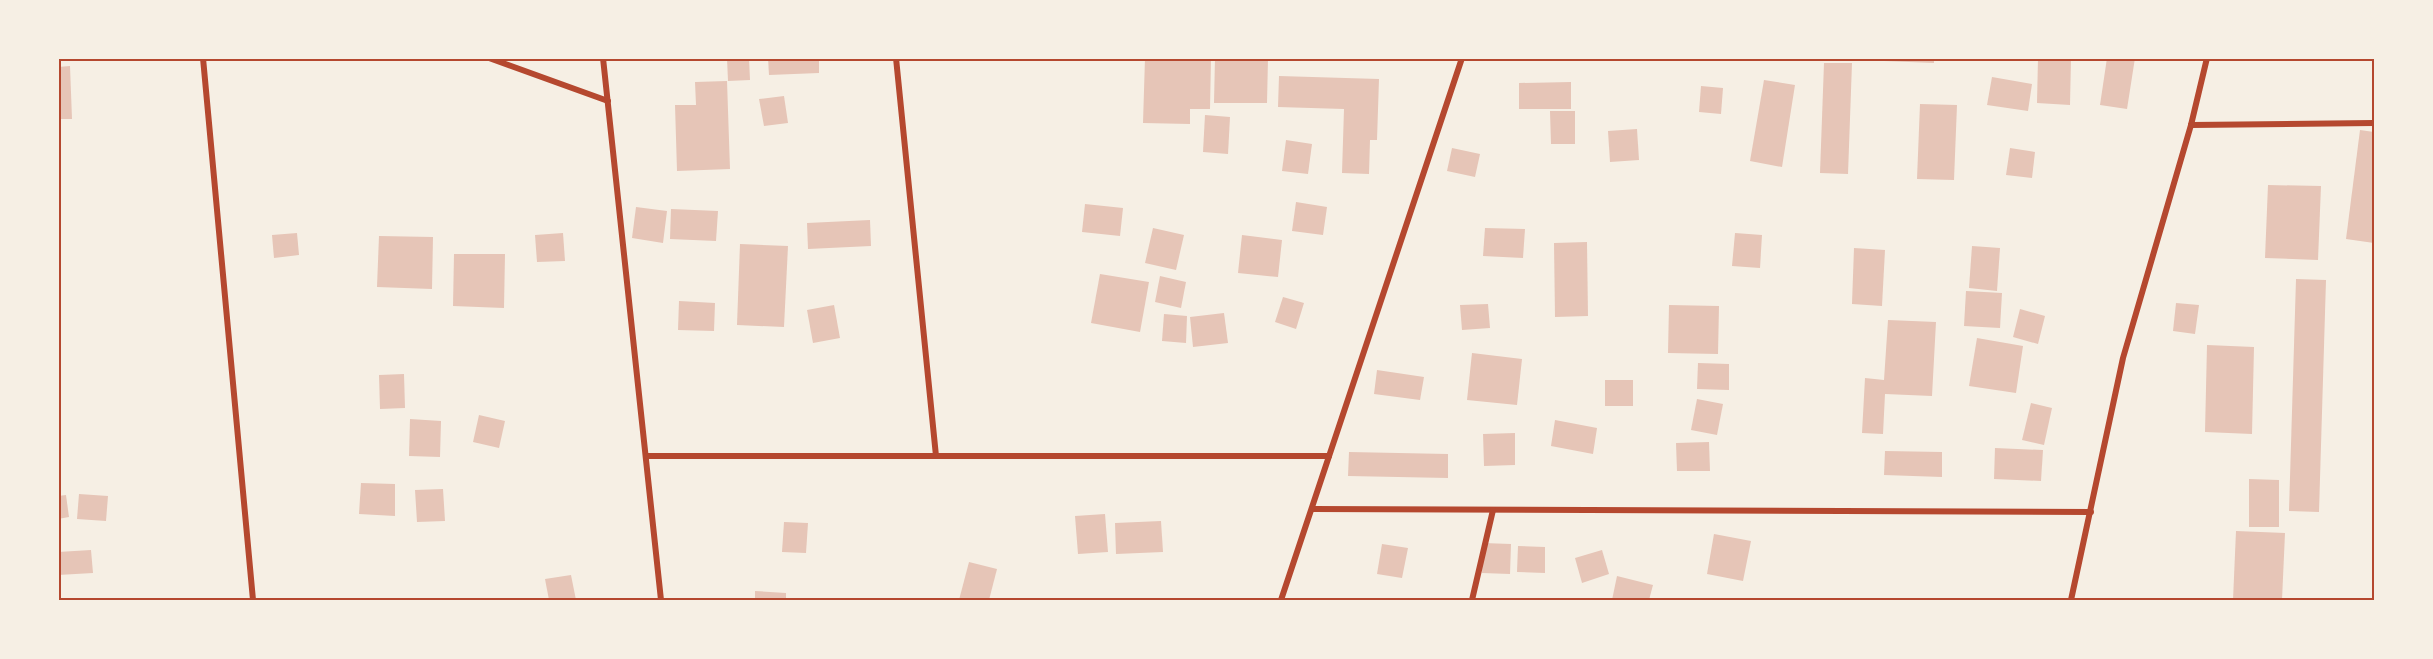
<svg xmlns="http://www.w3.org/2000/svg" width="2433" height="659" font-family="Mulish,sans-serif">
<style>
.building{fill:#e6c5b7}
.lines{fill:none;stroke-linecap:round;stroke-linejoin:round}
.minor{stroke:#b5482f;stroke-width:6}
.neatline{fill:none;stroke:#b5482f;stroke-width:2}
</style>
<rect width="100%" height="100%" fill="#f6efe4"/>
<g class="building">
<polygon points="727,58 749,58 750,80 728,81"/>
<polygon points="768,58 819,58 819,73 769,75"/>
<polygon points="1145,58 1211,58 1210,109 1190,109 1190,124 1143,123"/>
<polygon points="1215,58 1268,58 1267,103 1214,103"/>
<polygon points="1884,58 1934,58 1934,63 1884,61"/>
<polygon points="2038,58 2071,58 2070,105 2037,103"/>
<polygon points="2107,58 2135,58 2127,109 2100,105"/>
<polygon points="1824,63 1852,63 1848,174 1820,173"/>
<polygon points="70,66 72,119 58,119 58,67"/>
<polygon points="1279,76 1379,79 1377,140 1370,140 1369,174 1342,173 1344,109 1278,107"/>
<polygon points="1992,77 2032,84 2028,111 1987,105"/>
<polygon points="1764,80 1795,85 1782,167 1750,161"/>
<polygon points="727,81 730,169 677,171 675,105 696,105 695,82"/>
<polygon points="1571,82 1571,109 1519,109 1519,83"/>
<polygon points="1701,86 1723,88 1721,114 1699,112"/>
<polygon points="784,96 788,123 764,126 759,99"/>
<polygon points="1920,104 1957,105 1954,180 1917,179"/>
<polygon points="1550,111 1575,111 1575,144 1551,144"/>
<polygon points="1205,115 1230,117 1228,154 1203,152"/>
<polygon points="1637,129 1639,160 1610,162 1608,131"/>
<polygon points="2360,130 2374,132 2374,243 2346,239"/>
<polygon points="1286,140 1312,144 1308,174 1282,171"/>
<polygon points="1452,148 1480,154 1475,177 1447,171"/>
<polygon points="2010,148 2035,152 2032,178 2006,175"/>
<polygon points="2268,185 2321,186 2318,260 2265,258"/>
<polygon points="1296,202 1327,207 1323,235 1292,231"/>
<polygon points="1085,204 1123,208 1120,236 1082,232"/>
<polygon points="636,207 667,211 663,243 632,238"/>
<polygon points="671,209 718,211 716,241 670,239"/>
<polygon points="870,220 871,246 808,249 807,223"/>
<polygon points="1153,228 1184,235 1176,270 1145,263"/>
<polygon points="1485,228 1525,229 1523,258 1483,256"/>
<polygon points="297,233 299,255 274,258 272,235"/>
<polygon points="563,233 565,261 537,262 535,235"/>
<polygon points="1735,233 1762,235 1760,268 1732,266"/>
<polygon points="1242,235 1282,240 1278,277 1238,273"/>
<polygon points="379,236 433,237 432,289 377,287"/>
<polygon points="1587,242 1588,316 1555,317 1554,243"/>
<polygon points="740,244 788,246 784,327 737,325"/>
<polygon points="1972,246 2000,248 1997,291 1969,288"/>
<polygon points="1854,248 1885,250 1882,306 1852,304"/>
<polygon points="454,254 505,254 504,308 453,306"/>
<polygon points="1100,274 1149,282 1140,332 1091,323"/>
<polygon points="1160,276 1186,282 1181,308 1155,302"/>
<polygon points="2296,279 2326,280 2319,512 2289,511"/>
<polygon points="1966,291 2002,293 2000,328 1964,326"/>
<polygon points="1283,297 1304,303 1296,329 1275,322"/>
<polygon points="679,301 715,303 714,331 678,330"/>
<polygon points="2176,303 2199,305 2195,334 2173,331"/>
<polygon points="1488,304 1490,328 1462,330 1460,305"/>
<polygon points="834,305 840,338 813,343 807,310"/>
<polygon points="1669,305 1719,306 1718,354 1668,353"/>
<polygon points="2020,309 2045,316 2038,344 2013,337"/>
<polygon points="1224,313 1228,343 1193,347 1190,317"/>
<polygon points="1164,314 1187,316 1186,343 1162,341"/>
<polygon points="1888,320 1936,322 1932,396 1885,394 1883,434 1862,433 1865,378 1884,380"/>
<polygon points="1977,338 2023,346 2016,393 1969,386"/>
<polygon points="2207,345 2254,347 2252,434 2205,432"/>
<polygon points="1472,353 1522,359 1517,405 1467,400"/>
<polygon points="1698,363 1729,364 1729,390 1697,389"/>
<polygon points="1377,370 1424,377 1420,400 1374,394"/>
<polygon points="404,374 405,408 380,409 379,375"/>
<rect x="1605" y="380" width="28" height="26"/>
<polygon points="1697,399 1723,404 1717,435 1691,430"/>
<polygon points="2031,403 2052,408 2044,445 2022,440"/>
<polygon points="479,415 505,421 499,448 473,442"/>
<polygon points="410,419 441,421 440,457 409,456"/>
<polygon points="1555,420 1597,428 1593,454 1551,446"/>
<polygon points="1515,433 1515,465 1484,466 1483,434"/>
<polygon points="1709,442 1710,471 1677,471 1676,443"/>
<polygon points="1995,448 2043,450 2041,481 1994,479"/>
<polygon points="1885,451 1942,452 1942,477 1884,475"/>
<polygon points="1349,452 1448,454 1448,478 1348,476"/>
<polygon points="2249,479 2279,480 2279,527 2249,527"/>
<polygon points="361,483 395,484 395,516 359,514"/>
<polygon points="443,489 445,521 417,522 415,490"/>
<polygon points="79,494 108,496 106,521 77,519"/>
<polygon points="66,495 69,517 58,519 58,496"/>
<polygon points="1105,514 1108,552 1078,554 1075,516"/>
<polygon points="1161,521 1163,552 1116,554 1115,523"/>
<polygon points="784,522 808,523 806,553 782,552"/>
<polygon points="2236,531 2285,533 2282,600 2233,600"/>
<polygon points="1714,534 1751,541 1743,581 1707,574"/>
<polygon points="1483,543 1511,544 1510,574 1482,573"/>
<polygon points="1382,544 1408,548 1402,578 1377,574"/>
<polygon points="1518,546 1545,547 1545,573 1517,572"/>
<polygon points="91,550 93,573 58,575 58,552"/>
<polygon points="1602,550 1609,574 1582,583 1575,558"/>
<polygon points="969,562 997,569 989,600 959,600"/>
<polygon points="571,575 576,600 549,600 545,579"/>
<polygon points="1617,576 1653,585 1649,600 1612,600"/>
<polygon points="755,591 786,593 786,600 755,600"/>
</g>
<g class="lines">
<g class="minor">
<polyline points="203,58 253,600"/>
<polyline points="489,58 608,101"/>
<polyline points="603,58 661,600"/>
<polyline points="896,58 936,456"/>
<polyline points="2191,125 2374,123"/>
<polyline points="646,456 1329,456"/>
<polyline points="1312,509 2091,512"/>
<polyline points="1281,600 1462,58"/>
<polyline points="1472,600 1493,510"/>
<polyline points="2071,600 2123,358 2191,125 2207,58"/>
</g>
</g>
<rect width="2433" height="659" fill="none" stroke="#f6efe4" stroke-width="120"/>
<rect x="60" y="60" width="2313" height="539" class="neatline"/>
</svg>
